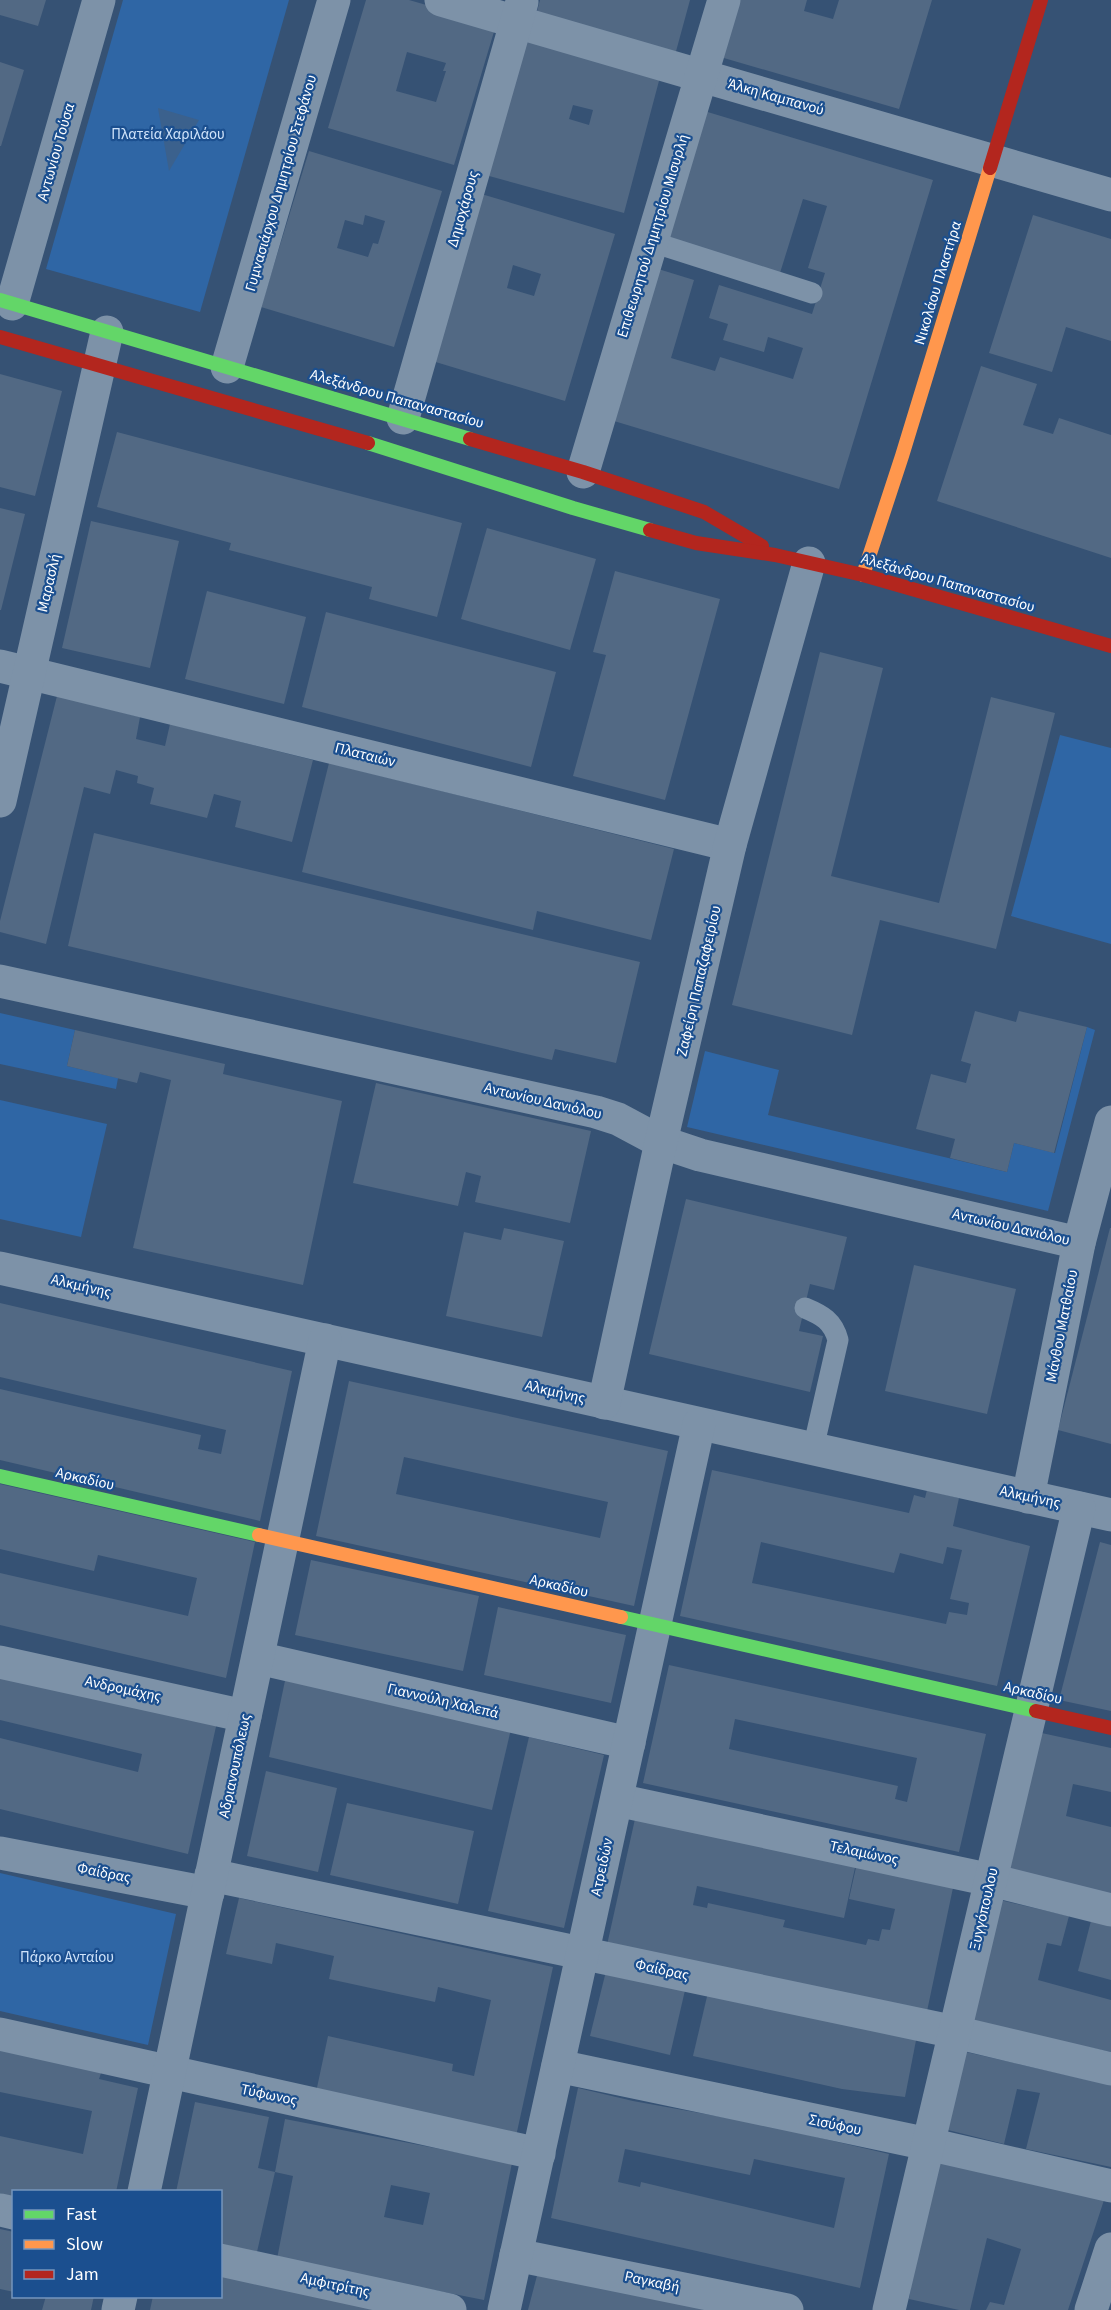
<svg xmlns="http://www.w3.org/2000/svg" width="1111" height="2310" font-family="'Source Sans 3',sans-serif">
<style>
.green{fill:#2f66a5}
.water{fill:#3b618d}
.building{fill:#526984;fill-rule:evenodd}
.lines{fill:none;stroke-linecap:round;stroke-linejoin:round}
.lane{stroke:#7d92a8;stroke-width:21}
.street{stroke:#7d92a8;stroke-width:33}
.fast{stroke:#63d668;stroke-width:14}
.slow{stroke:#ff974d;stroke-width:14}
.jam{stroke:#b3261e;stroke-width:14}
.labels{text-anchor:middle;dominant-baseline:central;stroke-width:4.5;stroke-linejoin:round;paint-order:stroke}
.street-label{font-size:15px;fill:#fff;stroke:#1b4f8f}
.park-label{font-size:15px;fill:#cfe3fa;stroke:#1b4f8f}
</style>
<rect width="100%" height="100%" fill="#365274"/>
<g class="green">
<polygon points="123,0 289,0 200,312 46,269"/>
<polygon points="1060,735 1111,748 1111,944 1011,916"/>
<polygon points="0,1013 75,1030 67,1066 118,1078 116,1089 0,1064"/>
<polygon points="1087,1027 1095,1030 1048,1211 687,1127 705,1051 779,1070 768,1115 1007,1172 1014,1143 1055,1153"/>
<polygon points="0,1100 107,1124 81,1237 0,1219"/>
<polygon points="0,1873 176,1914 148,2045 0,2011"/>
</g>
<polygon class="water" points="158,108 199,120 169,171"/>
<g class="building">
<polygon points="0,0 46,0 38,26 0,15"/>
<path d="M366,0H409L496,25L454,165L328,128ZM407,52L446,63L443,71H446L436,102L396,91Z"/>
<polygon points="540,0 690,0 675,55 535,19"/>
<polygon points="733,0 807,0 804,11 833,19 839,0 932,0 899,109 717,56"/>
<path d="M519,39L660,77L624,213L482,174ZM573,105L593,110L589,125L569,119Z"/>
<polygon points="0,62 24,70 1,146 0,146"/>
<polygon points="701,110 933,180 839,489 614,421 655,268 694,280 671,358 715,371 720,357 793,379 803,348 768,337 764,352 723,340 728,324 709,318 719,285 812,314 825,273 808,268 827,206 803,199 780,273 664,238"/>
<path d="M309,151L442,191L394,347L261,307ZM365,215L385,221L378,244L373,243L368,257L337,248L345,220L363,225Z"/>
<path d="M478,193L615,234L565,401L429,360ZM513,265L541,274L534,296L507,288Z"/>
<polygon points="1033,215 1111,239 1111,341 1066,327 1052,372 989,353"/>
<polygon points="981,366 1037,384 1023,425 1053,434 1059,418 1111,435 1111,558 937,501"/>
<polygon points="0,374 62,391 35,496 0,487"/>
<polygon points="117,432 462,523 437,617 369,599 372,587 229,550 231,543 97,507"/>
<polygon points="0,508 25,514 1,610 0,610"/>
<polygon points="91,521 179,541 150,668 62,648"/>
<polygon points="487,528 596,559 570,650 461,619"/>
<polygon points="615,571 720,599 665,800 573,776 606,655 593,652"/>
<polygon points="207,591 306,617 284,704 185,679"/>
<polygon points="326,612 556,672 531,767 302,707"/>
<polygon points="820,652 883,668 831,876 939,903 991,697 1055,713 996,949 880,920 852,1035 732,1005"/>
<polygon points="57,696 140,717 136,739 165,746 170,724 313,760 292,842 235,827 241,801 214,794 207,818 150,804 154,788 137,783 138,776 116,770 110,794 84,787 46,944 0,932 0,921"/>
<polygon points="329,763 674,849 651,940 537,911 533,930 302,872"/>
<polygon points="94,833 640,962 616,1063 555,1049 552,1060 68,946"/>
<polygon points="975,1011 1016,1022 1019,1011 1087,1027 1054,1153 1014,1143 1007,1172 950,1158 955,1139 916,1129 931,1074 966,1083 971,1064 961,1061"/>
<polygon points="75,1030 225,1064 223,1074 342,1101 303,1285 133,1248 171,1080 140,1072 137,1083 67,1066"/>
<polygon points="376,1083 591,1131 570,1223 475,1202 481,1176 466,1172 458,1206 353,1183"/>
<polygon points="686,1199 847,1237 834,1290 810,1284 799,1331 823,1336 810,1392 649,1354"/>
<polygon points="504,1228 564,1241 542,1337 446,1316 464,1232 501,1240"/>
<polygon points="1110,1228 1111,1228 1111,1444 1058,1430"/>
<polygon points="914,1265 1016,1289 987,1414 885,1391"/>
<polygon points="0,1303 292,1371 260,1521 0,1460 0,1389 201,1435 198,1449 221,1454 226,1430 0,1377"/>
<path d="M349,1381L668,1451L634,1606L316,1536ZM404,1457L608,1502L600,1538L396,1494Z"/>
<path d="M712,1470L909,1513L914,1495L925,1498L927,1490L959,1498L953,1526L1030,1546L997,1686L680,1616ZM761,1542L894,1573L900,1553L943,1564L947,1547L962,1550L950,1599L969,1603L967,1615L949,1612L946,1624L752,1583Z"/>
<polygon points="0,1484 255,1542 226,1678 0,1625 0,1573 188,1616 197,1578 98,1555 94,1571 0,1549"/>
<polygon points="1100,1542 1111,1545 1111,1711 1059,1700"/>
<polygon points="311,1560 479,1596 463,1671 295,1635"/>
<polygon points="498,1607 626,1635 611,1703 484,1675"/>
<path d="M669,1665L986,1734L959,1852L643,1783ZM735,1719L917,1758L907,1802L895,1799L898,1786L729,1749Z"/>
<polygon points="0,1670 217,1722 188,1854 0,1809 0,1738 138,1772 142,1754 0,1720"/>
<polygon points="286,1676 511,1729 492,1810 269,1757"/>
<polygon points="1037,1732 1111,1748 1111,1792 1073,1784 1066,1816 1111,1827 1111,1897 1004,1871"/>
<polygon points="529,1737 604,1755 564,1928 488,1911"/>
<polygon points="266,1771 337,1788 318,1872 247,1856"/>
<polygon points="347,1803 474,1831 458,1904 330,1875"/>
<polygon points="635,1819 856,1863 844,1918 697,1886 693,1905 707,1908 708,1903 785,1920 783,1927 866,1945 868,1939 879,1941 882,1929 890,1930 895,1909 849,1899 857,1863 954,1883 926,2016 607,1945"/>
<polygon points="239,1898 553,1967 515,2141 315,2097 328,2036 453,2064 452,2071 474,2076 491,2000 438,1987 435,2002 329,1979 334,1956 276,1943 272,1964 226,1954"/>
<polygon points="1000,1900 1069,1916 1061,1946 1047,1943 1038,1980 1111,2000 1111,2052 970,2022"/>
<polygon points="1092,1917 1111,1922 1111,1980 1078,1971"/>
<polygon points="607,1967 686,1986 670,2055 590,2036"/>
<polygon points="709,1988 918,2030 905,2097 842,2089 693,2056"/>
<polygon points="0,2047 102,2070 99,2079 138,2088 116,2192 14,2192 14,2199 0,2196 0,2136 83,2154 92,2111 0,2092"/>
<polygon points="966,2052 1111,2085 1111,2167 1026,2149 1040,2093 1017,2089 1004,2144 948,2130"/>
<path d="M578,2088L633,2101L761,2124L889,2154L860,2288L551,2218ZM625,2149L750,2175L754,2159L845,2178L834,2228L641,2182L640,2187L618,2182Z"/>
<polygon points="195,2102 269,2117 258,2168 275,2172 257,2252 220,2244 220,2192 176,2192"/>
<path d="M285,2119L512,2163L484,2300L277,2259L293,2176L275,2172ZM391,2185L430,2193L423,2225L384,2217Z"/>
<polygon points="937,2159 1105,2197 1068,2310 986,2310 990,2302 1004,2305 1021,2249 987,2238 970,2310 959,2310 909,2299 921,2223"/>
<polygon points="0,2229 14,2232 14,2292 0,2289"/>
<polygon points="539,2268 720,2310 528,2310"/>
<polygon points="220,2276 382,2310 150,2310 153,2296 220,2296"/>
<polygon points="46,2296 94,2296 91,2310 42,2310"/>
</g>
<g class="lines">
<g class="lane">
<polyline points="652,242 812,293"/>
<path d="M805,1308C822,1315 833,1321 838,1340L813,1449"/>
</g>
<g class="street">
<polyline points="441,0 1111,195"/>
<polyline points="12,304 99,0"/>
<polyline points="227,367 334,0"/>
<polyline points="403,418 522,2"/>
<polyline points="583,472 724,0"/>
<polyline points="0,666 730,845"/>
<polyline points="0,801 107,332"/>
<polyline points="0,981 596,1112 618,1119 661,1142 700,1155 1079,1243"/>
<polyline points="0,1268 1111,1515"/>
<polyline points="604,1403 661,1142 730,845 809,563"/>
<polyline points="1028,1497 1079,1243 1111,1122"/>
<polyline points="258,1658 629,1743"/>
<polyline points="0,1662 245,1716"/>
<polyline points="617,1800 991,1880 1111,1910"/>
<polyline points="0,1853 208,1893"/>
<polyline points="211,1875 955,2032 1111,2069"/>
<polyline points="0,2034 539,2154"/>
<polyline points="558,2066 928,2144 1111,2186"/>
<polyline points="144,2192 325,1340"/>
<polyline points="0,2210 14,2213"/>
<polyline points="516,2255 787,2310"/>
<polyline points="220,2260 450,2310"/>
<polyline points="118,2310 121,2296"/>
<polyline points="504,2310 699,1424"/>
<polyline points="889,2310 1079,1508"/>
<polyline points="1091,2310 1111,2249"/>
</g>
<g class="fast">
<polyline points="0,300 470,439"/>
<polyline points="368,443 573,508 650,530"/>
<polyline points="0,1476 259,1535"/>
<polyline points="621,1617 1036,1711"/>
</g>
<g class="slow">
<polyline points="863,575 902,456 990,168"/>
<polyline points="259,1535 621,1617"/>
</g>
<g class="jam">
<polyline points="990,168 1041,0"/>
<polyline points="0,337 368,443"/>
<polyline points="470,439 583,472 704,512 762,546"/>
<polyline points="650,530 696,543 775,555 863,575 1111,646"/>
<polyline points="1036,1711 1111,1728"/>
</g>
</g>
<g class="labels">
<g class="street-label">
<text transform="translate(776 97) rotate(16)">Άλκη Καμπανού</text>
<text transform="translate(56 152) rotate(-74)">Αντωνίου Τούσα</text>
<text transform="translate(281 183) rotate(-74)">Γυμνασιάρχου Δημητρίου Στεφάνου</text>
<text transform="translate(463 209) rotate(-74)">Δημοχάρους</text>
<text transform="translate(653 236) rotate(-73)">Επιθεωρητού Δημητρίου Μισυρλή</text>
<text transform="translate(938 283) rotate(-73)">Νικολάου Πλαστήρα</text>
<text transform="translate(397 399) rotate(16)">Αλεξάνδρου Παπαναστασίου</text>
<text transform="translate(49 583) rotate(-77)">Μαρασλή</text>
<text transform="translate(948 583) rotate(16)">Αλεξάνδρου Παπαναστασίου</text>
<text transform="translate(365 755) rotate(14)">Πλαταιών</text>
<text transform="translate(699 981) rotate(-77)">Ζαφείρη Παπαζαφειρίου</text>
<text transform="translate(543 1101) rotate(13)">Αντωνίου Δανιόλου</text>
<text transform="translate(1011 1227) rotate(13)">Αντωνίου Δανιόλου</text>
<text transform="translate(81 1286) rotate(13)">Αλκμήνης</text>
<text transform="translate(1062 1326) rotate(-79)">Μάνθου Ματθαίου</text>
<text transform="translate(555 1392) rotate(13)">Αλκμήνης</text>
<text transform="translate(85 1479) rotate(13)">Αρκαδίου</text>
<text transform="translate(1030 1497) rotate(12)">Αλκμήνης</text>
<text transform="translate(559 1586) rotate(13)">Αρκαδίου</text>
<text transform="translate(123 1689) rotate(12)">Ανδρομάχης</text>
<text transform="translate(1033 1693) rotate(13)">Αρκαδίου</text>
<text transform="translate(443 1701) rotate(13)">Γιαννούλη Χαλεπά</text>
<text transform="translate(235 1766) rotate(-78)">Αδριανουπόλεως</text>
<text transform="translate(864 1853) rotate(12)">Τελαμώνος</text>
<text transform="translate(602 1867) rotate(-78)">Ατρειδών</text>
<text transform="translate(104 1873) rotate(11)">Φαίδρας</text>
<text transform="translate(984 1909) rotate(-77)">Ξυγγόπουλου</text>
<text transform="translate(662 1970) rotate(12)">Φαίδρας</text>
<text transform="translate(269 2095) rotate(12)">Τύφωνος</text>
<text transform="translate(835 2125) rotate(12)">Σισύφου</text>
<text transform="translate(652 2282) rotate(12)">Ραγκαβή</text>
<text transform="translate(335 2285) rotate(12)">Αμφιτρίτης</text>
</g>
<g class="park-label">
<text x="168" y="134">Πλατεία Χαριλάου</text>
<text x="67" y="1957">Πάρκο Ανταίου</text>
</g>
</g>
<rect x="12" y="2190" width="210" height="108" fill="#1b4f8f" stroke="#7695bc" stroke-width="1.5"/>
<rect x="24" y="2210" width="30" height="9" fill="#63d668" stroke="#7695bc" stroke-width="1.5"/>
<text x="66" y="2220" font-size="18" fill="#ffffff">Fast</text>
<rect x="24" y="2240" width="30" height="9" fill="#ff974d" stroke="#7695bc" stroke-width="1.5"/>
<text x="66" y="2250" font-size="18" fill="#ffffff">Slow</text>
<rect x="24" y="2270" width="30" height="9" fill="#b3261e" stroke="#7695bc" stroke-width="1.5"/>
<text x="66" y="2280" font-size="18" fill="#ffffff">Jam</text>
</svg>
